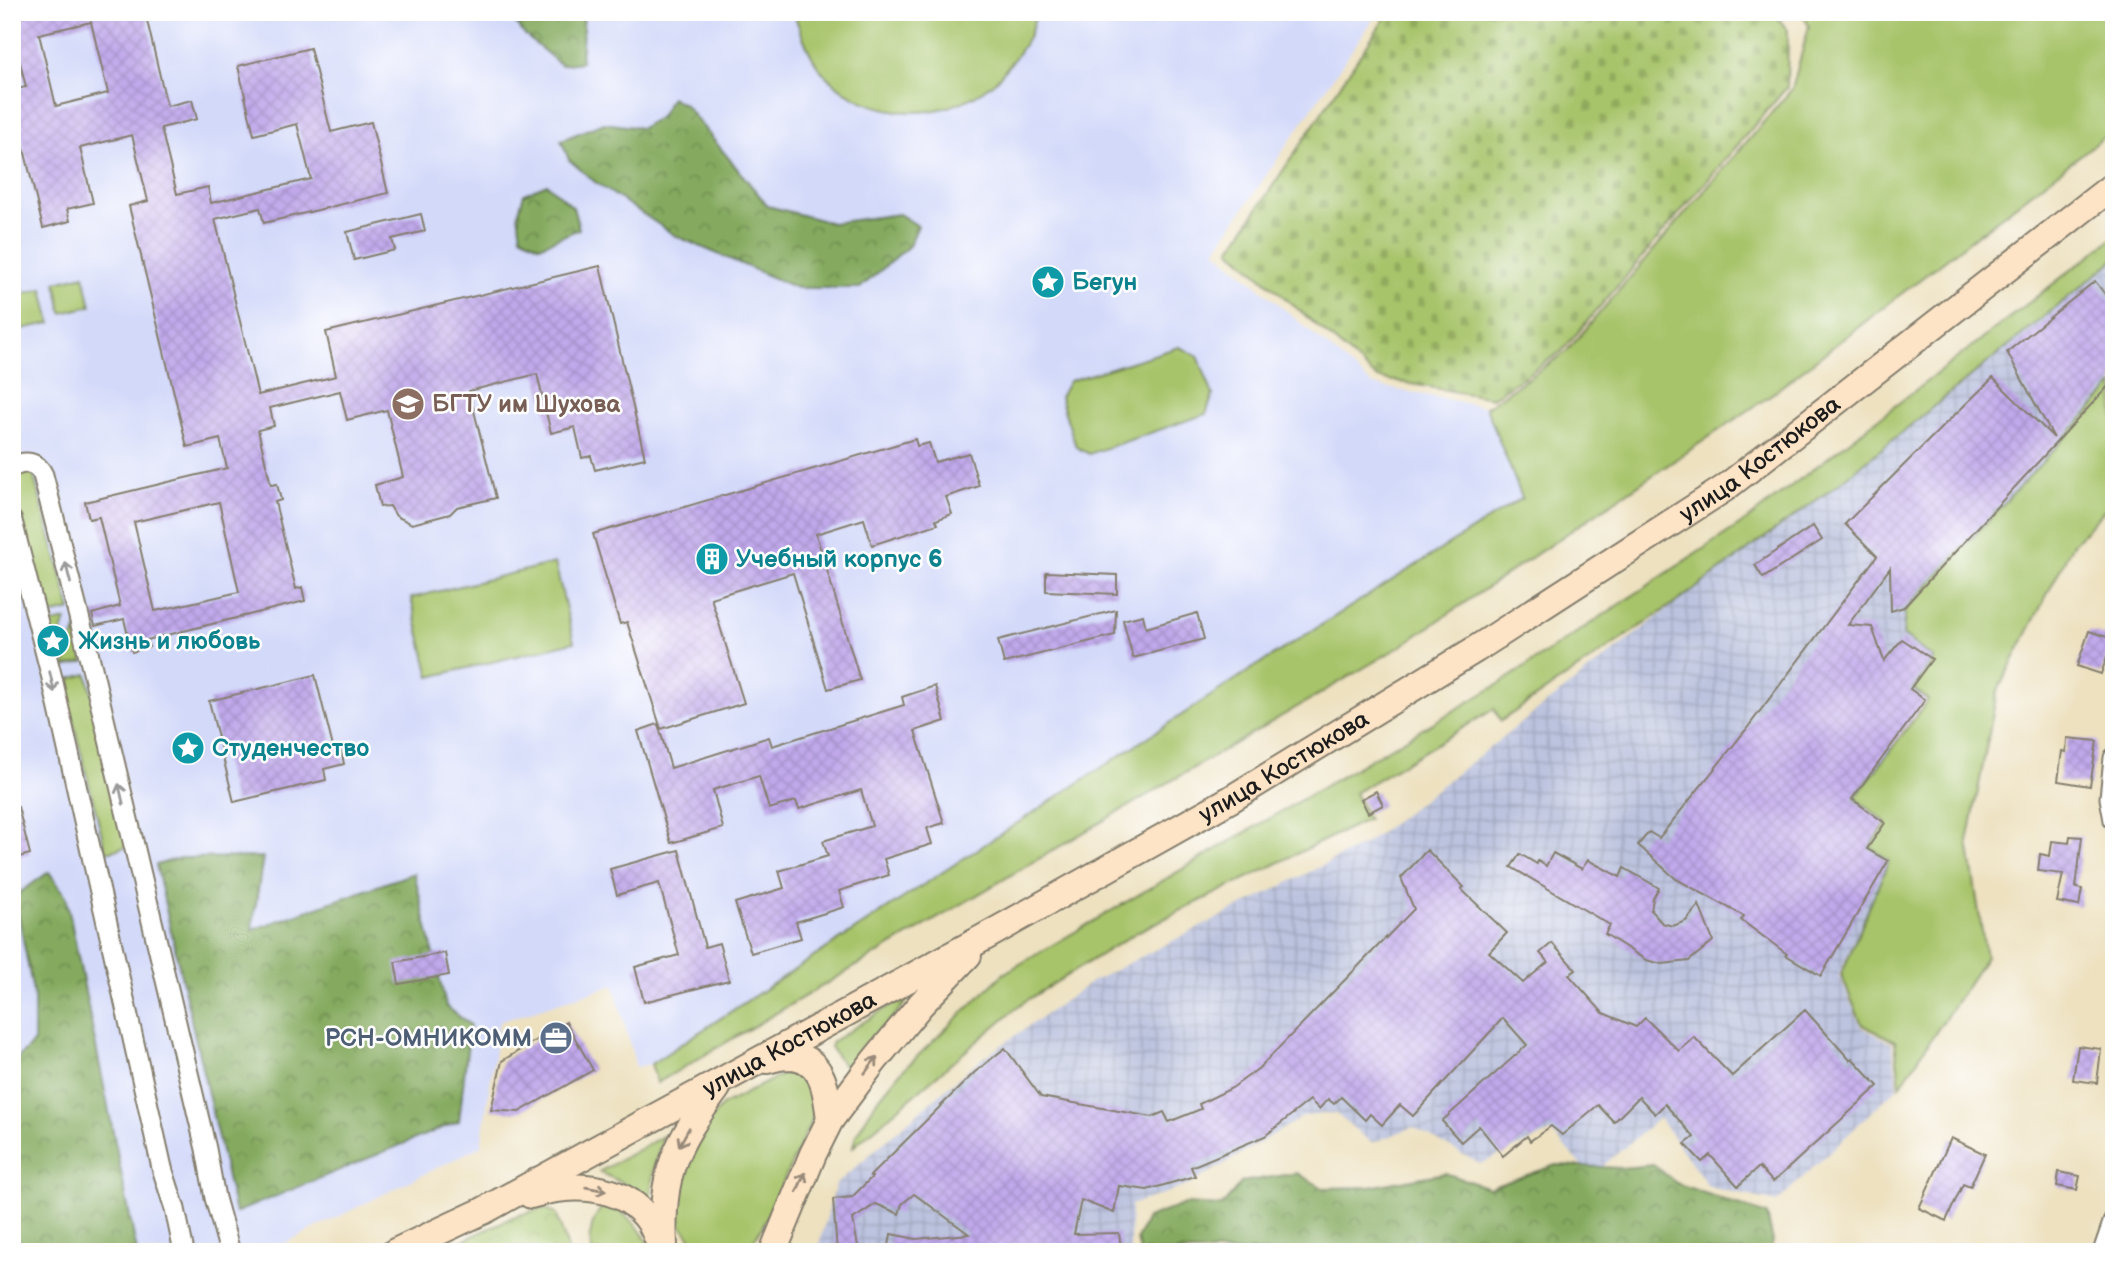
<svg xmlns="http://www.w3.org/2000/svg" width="2126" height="1264" font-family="'Balsamiq Sans',sans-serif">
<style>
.built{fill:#d3d9f9}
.industrial{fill:url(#industrial-grid)}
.green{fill:#a7c46b;stroke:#627044;stroke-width:2}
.forest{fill:url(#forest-crowns);stroke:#50633e;stroke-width:2}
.cemetery{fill:url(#cemetery-stones);stroke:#627044;stroke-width:2}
.park{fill:url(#park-crowns);stroke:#627044;stroke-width:2}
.building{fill:url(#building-cross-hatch);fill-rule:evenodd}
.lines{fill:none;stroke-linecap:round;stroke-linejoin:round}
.street-casing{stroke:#847e6e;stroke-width:23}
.secondary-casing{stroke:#847e6e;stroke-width:30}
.street{stroke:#fff;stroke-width:19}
.secondary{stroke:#fee4c6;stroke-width:26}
.oneway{stroke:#999}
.oneway2{stroke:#988a7a}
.labels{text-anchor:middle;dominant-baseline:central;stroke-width:5;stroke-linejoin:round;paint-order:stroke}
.culture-label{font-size:24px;font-weight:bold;fill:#0d838f;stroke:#fff;text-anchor:start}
.education-label{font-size:24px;font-weight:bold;fill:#785e54;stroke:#fff;text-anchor:start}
.street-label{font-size:24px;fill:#1c1c1c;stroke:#fff}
.service-label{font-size:24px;font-weight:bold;fill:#4e5e75;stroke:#fff;text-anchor:end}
</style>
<defs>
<pattern id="industrial-grid" width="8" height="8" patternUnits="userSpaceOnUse" patternTransform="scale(1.75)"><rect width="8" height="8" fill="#bcc3de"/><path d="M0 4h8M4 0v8" fill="none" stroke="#a1a7be"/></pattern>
<pattern id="forest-crowns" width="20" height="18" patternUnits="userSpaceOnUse" patternTransform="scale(1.75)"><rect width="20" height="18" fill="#85aa5f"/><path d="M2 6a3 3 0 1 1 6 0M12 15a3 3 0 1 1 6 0" fill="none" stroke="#6c8a4e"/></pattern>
<pattern id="cemetery-stones" width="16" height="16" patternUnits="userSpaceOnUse" patternTransform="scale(1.75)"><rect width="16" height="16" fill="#a7c46b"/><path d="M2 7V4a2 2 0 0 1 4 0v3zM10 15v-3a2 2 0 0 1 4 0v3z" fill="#8fa85c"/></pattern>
<pattern id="park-crowns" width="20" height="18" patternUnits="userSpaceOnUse" patternTransform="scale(1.75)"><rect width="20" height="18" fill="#a7c46b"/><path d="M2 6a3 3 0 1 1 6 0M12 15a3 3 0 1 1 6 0" fill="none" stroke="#8fa85c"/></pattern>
<pattern id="building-cross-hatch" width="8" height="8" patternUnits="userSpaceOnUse" patternTransform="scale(1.75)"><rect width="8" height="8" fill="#c1a9eb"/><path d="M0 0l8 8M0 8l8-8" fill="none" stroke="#a591c9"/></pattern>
</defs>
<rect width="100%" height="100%" fill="#fff"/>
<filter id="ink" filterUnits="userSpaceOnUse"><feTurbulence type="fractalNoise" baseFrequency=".0143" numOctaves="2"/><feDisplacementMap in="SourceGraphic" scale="14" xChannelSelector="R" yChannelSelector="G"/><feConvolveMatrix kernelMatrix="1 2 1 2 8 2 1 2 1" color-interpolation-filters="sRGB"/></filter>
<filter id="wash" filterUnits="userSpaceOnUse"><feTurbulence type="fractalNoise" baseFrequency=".00686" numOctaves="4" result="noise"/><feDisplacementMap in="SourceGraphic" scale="28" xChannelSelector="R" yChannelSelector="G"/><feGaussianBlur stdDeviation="1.57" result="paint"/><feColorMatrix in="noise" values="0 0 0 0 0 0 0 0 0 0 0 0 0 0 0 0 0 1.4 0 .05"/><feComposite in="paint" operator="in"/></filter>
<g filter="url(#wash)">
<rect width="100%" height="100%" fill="#ede1c0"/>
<polygon class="built" points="12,12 1378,12 1215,250 1373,385 1486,407 1523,497 1247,672 651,1064 636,1067 614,985 499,1022 481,1146 267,1252 12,1252"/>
<polygon class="industrial" points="2114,262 2114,411 1937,664 1861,802 1887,865 1839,975 1861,1027 1892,1043 1898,1087 1777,1202 1709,1187 1659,1118 1591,1176 1551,1132 1480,1164 1413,1127 1372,1143 1335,1113 1304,1116 1189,1185 1131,1205 1130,1252 817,1252 836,1184 972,1066 1093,981 1367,843"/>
<g class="green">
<path d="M793,12H1036C1033,33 1023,48 1010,64C1004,71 998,79 992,84C943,124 869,121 825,75C809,58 802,33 793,12Z"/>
<polygon points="1802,12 2114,12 2114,129 1768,397 1401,646 657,1083 651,1064 1247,672 1522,498 1486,407 1566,352 1792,89 1809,26"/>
<polygon points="2114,237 2114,260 1837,485 1685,596 1501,721 1494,709 1355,793 1368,819 1139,931 1021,1004 853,1147 856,1135 876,1102 899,1074 1003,974 1496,686 1747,520"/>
<polygon points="84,275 91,306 62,313 56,282"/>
<polygon points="43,289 51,323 12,331 12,296"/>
<polygon points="1179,347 1198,356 1213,395 1206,414 1089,454 1076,447 1060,397 1069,381"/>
<polygon points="2114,385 2114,500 2073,544 1997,692 1968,842 1986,957 1900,1086 1895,1041 1862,1025 1841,975 1889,860 1870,847 1887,823 1855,798 1928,700 1914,689 1934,659 1903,635 1905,610"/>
<polygon points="32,470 71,610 46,616 13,482 16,473"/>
<polygon points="555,563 574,642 430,677 411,598"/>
<polygon points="66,620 54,656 48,624"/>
<polygon points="76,630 84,662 64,667"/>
<polygon points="87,674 130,846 106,852 63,681"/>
<polygon points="918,988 850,1068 844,1066 830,1047 832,1042"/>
<polygon points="794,1072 807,1078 818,1095 815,1113 762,1227 751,1245 737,1252 708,1252 694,1243 680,1224 677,1195 680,1174 700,1130 723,1105 783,1074"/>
<polygon points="663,1136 653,1172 650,1205 623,1183 599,1172"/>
<path d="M604,1204C626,1211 644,1230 652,1252H592C588,1233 592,1219 604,1204Z"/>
</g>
<g class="forest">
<polygon points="506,12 584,12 581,62 561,65 525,35"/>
<polygon points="671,97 685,105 768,206 832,223 899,214 918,226 909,246 860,288 797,288 676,236 595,182 569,160 561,140 604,123 641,128 660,117"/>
<polygon points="547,184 573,207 579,229 540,246 521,236 518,214 524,194"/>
<polygon points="263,857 252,930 414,873 446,1006 470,1025 459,1121 235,1213 156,865 180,858"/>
<polygon points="49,872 66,896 137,1252 12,1252 12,1064 34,1042 34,998 15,896"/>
<polygon points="1556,1165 1621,1168 1654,1165 1676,1183 1767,1215 1773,1241 1770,1252 1140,1252 1137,1239 1147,1218 1185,1204 1222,1206 1242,1182 1297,1173 1323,1188 1369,1187 1445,1173 1489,1188"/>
</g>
<polygon class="cemetery" points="1389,12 1773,12 1788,30 1787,87 1562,351 1492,398 1377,378 1230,250"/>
<polygon class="park" points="543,1208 556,1213 569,1252 439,1252 513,1217"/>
<g id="blocks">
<g class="building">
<path d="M12,12H145L167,106L192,100L197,119L161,128L177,194L208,187L211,203L311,179L297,124L254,135L238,66L310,48L331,132L371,122L388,193L264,223L260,208L215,219L258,395L336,376L326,332L600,266L645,458L595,470L591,456L582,458L575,427L551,433L537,374L469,391L496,498L457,507L450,514L412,524L396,516L390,506L380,507L375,485L403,477L387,410L347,420L340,391L270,408L274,426L258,430L271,485L277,484L281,500L275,502L296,589L302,587L305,601L147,640L149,647L132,652L124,619L95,626L92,614L120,606L99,517L89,519L85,502L227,468L220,439L187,447L129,206L148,201L132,135L80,148L93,203L67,209L70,221L43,228L20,132L12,134V90L26,87L12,30ZM91,22L108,93L56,106L39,34ZM219,502L239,592L155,611L134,522Z"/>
<polygon points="421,214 425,231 392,239 395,250 354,260 347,232"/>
<polygon points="2095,281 2114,306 2114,380 1904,607 1891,611 1890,568 1848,625 1872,627 1884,661 1902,639 1932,659 1910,689 1925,700 1852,799 1885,823 1867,849 1888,861 1821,976 1786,955 1787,954 1741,920 1744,916 1676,879 1638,845 1649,832 1659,838 1745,731 1877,556 1845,524 1943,426 1993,378 2054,438 2007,352"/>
<polygon points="915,439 917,446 929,443 935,462 969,453 979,486 946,497 952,514 936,520 938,524 872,545 864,519 816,534 860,680 828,689 793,573 711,598 744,703 661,729 627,622 620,624 593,534"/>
<polygon points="1813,526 1822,540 1763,578 1755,565"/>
<polygon points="1046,572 1117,575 1117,594 1046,591"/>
<polygon points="1116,610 1115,635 1004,663 998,640"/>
<polygon points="1197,613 1204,639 1133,658 1123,620 1143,615 1146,628"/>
<polygon points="2089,631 2113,639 2101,674 2077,666"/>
<polygon points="315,675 333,747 340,745 344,764 324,769 326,780 234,802 209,701"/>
<polygon points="935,686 945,721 915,731 944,823 927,828 932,844 884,859 889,875 839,891 844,907 796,922 801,938 751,953 735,903 784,888 779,871 828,856 823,841 872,826 861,790 799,809 796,801 769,809 759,776 713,790 723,828 671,843 638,731 658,724 671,768 769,737 772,746 904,705 902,697"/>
<polygon points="2067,738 2097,741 2090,786 2058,781 2062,751 2066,752"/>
<polygon points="1376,791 1383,805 1368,813 1361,799"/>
<polygon points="18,807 30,854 12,859 12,808"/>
<polygon points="2070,836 2082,837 2076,888 2082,889 2079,906 2057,902 2063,874 2038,871 2040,854 2050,856 2052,841 2069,843"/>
<polygon points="679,850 705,947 719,943 729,980 644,1002 635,967 679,955 659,883 617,895 610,869"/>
<polygon points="1427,850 1464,887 1461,889 1507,933 1489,952 1523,983 1548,962 1540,953 1552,943 1576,970 1569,975 1603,1013 1636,1027 1645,1018 1679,1051 1694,1037 1732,1076 1805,1010 1850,1060 1852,1058 1878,1086 1773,1182 1759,1167 1738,1186 1710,1155 1702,1162 1685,1144 1694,1137 1665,1104 1655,1114 1639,1097 1614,1122 1598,1105 1562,1135 1551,1126 1530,1141 1527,1136 1503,1156 1479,1126 1461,1142 1442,1121 1527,1045 1503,1018 1413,1116 1400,1105 1382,1125 1370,1114 1365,1120 1341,1097 1334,1104 1328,1099 1319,1109 1310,1100 1265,1136 1191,1167 1195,1176 1147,1190 1119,1186 1114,1213 1081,1200 1074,1234 1119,1233 1121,1250 888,1252 891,1234 916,1239 969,1234 914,1194 902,1204 899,1214 876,1204 853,1219 859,1252 837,1252 833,1199 852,1197 872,1177 870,1176 975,1072 1005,1048 1041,1097 1152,1117 1164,1112 1169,1122 1201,1109 1199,1104 1232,1088 1259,1068 1414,909 1401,878"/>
<polygon points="1553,853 1582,869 1588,860 1620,877 1624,868 1659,888 1653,898 1651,911 1662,923 1673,926 1686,921 1699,905 1713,941 1689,961 1662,964 1646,960 1605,934 1610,925 1511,867 1520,854 1537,864 1538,861 1546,866"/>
<polygon points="445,953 449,975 399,984 395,962"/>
<polygon points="566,1022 593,1070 519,1112 491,1110 502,1061"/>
<polygon points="2078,1046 2101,1049 2097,1083 2073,1080"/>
<polygon points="1951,1138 1985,1154 1970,1187 1963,1184 1946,1221 1919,1208"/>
<polygon points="2059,1172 2080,1176 2077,1190 2057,1186"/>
</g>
</g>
</g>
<g filter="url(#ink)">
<use href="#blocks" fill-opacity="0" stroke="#847e6e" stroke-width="2"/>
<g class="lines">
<defs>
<g id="street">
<path d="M12,467C26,460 37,462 43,475L92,668L206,1149L215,1198L230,1252"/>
<polyline points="12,521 52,678 162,1168 175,1209 184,1252"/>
<polyline points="2114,758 2110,798 2114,820"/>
<polyline points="2103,1252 2114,1220"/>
</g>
<g id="secondary">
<path d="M767,1060C774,1058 783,1056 790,1056C824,1057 827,1094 830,1120"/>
<path d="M531,1195C571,1182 624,1183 650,1222C655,1231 659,1242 664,1252"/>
<path d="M664,1245C660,1173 676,1144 717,1088"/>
<path id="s1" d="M395,1252L483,1211L985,937L1231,799L1476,649L1725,488L2114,185"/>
<polyline points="773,1252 813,1154 830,1120 874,1061 921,1004 968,955"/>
</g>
</defs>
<use href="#street" class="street-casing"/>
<use href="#secondary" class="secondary-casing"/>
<use href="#street" class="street"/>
<use href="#secondary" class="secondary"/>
</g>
<defs><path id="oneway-shaft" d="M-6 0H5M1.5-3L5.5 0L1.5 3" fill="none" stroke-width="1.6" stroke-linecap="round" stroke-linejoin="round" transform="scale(1.75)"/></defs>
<g class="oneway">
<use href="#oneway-shaft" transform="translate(68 573) rotate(-104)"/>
<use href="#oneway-shaft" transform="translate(52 682) rotate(77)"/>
<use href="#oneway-shaft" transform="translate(121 794) rotate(-103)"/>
</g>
<g class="oneway2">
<use href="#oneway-shaft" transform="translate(871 1065) rotate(-53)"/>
<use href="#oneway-shaft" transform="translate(684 1137) rotate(119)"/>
<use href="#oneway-shaft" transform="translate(801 1182) rotate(-67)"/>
<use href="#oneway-shaft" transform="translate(596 1189) rotate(10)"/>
</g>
</g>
<defs>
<symbol id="sight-disc" viewBox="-11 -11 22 22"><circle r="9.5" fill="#0f9aa8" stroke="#fff"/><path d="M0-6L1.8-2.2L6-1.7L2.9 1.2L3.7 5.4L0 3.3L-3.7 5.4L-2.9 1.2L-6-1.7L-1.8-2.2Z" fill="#fff"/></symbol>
<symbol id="university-disc" viewBox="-11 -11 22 22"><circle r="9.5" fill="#8d6e63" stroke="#fff"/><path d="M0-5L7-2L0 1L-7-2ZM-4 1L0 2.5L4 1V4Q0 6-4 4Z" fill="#fff"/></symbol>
<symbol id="building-disc" viewBox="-11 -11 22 22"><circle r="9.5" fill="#0f9aa8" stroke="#fff"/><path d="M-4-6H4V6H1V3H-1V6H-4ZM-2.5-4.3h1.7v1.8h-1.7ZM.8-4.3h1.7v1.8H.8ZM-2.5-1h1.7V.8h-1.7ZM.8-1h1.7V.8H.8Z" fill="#fff"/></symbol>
<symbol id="office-disc" viewBox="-11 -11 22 22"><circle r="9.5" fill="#5c6f8a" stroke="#fff"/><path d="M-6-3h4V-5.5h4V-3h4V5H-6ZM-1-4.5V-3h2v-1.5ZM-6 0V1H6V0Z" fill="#fff"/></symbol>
</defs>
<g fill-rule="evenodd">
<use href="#sight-disc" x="1029" y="263" width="38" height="38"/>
<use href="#university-disc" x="389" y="385" width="38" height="38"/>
<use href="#building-disc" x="693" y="540" width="38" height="38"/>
<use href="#sight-disc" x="34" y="622" width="38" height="38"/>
<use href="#sight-disc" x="169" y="729" width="38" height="38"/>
<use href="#office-disc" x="537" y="1019" width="38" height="38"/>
</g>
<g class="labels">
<g class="culture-label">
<text x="1072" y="282">Бегун</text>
<text x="736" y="559">Учебный корпус 6</text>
<text x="78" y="641">Жизнь и любовь</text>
<text x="212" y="748">Студенчество</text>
</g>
<g class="education-label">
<text x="432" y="404">БГТУ им Шухова</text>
</g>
<g class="street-label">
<text stroke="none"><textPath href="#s1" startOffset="1580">улица Костюкова</textPath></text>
<text stroke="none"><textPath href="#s1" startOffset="1013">улица Костюкова</textPath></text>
<text stroke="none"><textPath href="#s1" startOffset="446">улица Костюкова</textPath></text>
</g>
<g class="service-label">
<text x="532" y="1038">РСН-ОМНИКОММ</text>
</g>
</g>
<rect width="2126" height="1264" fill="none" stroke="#fff" stroke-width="42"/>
</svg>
